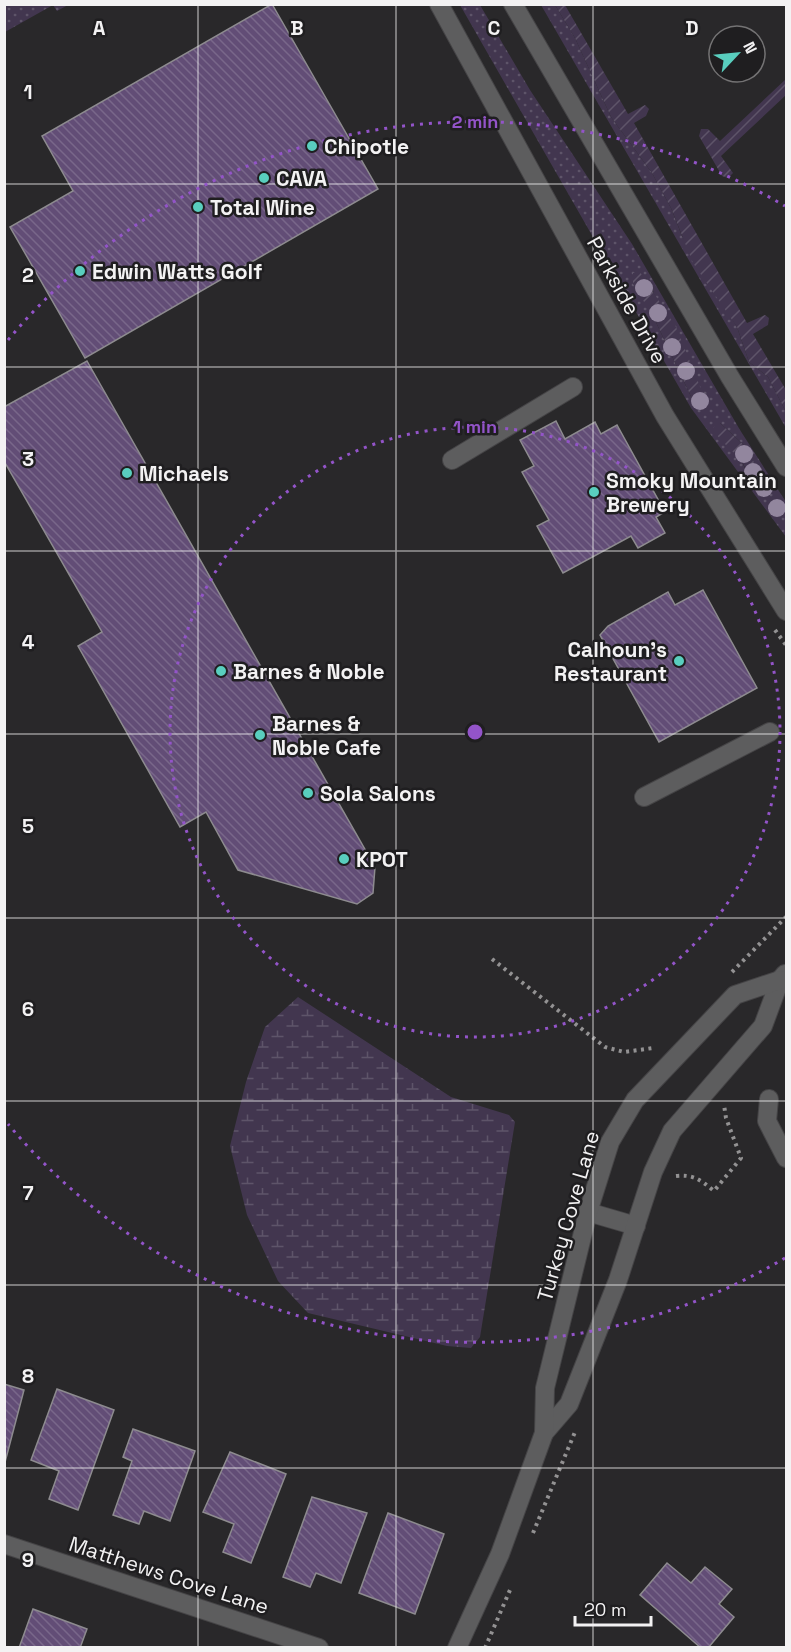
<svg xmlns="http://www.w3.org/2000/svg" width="791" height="1652" font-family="'Space Grotesk',sans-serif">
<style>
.grass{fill:url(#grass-dots);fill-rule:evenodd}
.wetland{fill:url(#wetland-marsh)}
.garden{fill:url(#garden-furrows)}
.building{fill:url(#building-back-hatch);stroke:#8d8b8f;stroke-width:1.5}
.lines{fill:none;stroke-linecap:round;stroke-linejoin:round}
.minor-casing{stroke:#454446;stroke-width:20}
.path{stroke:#939293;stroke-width:4;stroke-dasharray:3 4.5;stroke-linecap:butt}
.minor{stroke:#5d5d5e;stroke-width:18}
.tree{fill:#92869e}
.grid{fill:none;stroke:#f3f2f3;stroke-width:1.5;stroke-opacity:0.55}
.ring{fill:none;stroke:#9354c9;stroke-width:3;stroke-dasharray:3 6}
.poi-dot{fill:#59cebe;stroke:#1f1e20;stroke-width:2}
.labels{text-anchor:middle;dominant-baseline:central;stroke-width:5;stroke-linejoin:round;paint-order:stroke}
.poi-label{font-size:21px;font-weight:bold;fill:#f3f2f3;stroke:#1f1e20;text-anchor:start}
.street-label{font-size:21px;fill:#f3f2f3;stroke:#1f1e20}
.grid-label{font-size:20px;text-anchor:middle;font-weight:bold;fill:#f3f2f3;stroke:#1f1e20;stroke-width:5;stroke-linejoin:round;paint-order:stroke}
.centre{fill:#9354c9;stroke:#1f1e20;stroke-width:3}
.ring-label{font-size:18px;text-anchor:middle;font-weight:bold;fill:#9354c9;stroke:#1f1e20;stroke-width:5;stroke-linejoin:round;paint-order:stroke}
</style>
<defs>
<pattern id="grass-dots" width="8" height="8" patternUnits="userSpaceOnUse" patternTransform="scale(1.5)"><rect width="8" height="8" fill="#42364f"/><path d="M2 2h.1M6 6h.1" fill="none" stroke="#5e5469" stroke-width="1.8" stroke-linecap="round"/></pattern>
<pattern id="wetland-marsh" width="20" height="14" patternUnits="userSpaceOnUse" patternTransform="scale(1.5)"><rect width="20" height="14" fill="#42364f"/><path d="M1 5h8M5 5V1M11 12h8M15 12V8" fill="none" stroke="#5e5469"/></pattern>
<pattern id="garden-furrows" width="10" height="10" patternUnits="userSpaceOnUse" patternTransform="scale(1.5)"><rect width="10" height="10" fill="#42364f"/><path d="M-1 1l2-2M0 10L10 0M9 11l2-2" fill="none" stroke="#5e5469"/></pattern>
<pattern id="building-back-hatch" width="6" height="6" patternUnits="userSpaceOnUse" patternTransform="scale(1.5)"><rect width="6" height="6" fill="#624d76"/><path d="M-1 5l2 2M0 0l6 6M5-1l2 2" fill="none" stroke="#79678a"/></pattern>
</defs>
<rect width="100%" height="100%" fill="#29282a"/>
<g class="grass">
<polygon points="5,4 68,5 57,11 53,5 5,32"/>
<path d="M460,5H480L530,90L632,244L740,430L786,502V537L691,408ZM646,278L653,291L694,403L654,318ZM720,423L746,447L750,479L742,462L720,435Z"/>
<polygon points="541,5 555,5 575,38 611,117 652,173 671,208 682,236 737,327 749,362 768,377 786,412 786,428"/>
</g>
<polygon class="wetland" points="298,997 451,1097 509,1115 515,1122 480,1337 471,1348 447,1346 308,1313 278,1281 247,1215 230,1146 246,1082 265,1027"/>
<g class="garden">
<polygon points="555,5 565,5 628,114 645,105 649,109 646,116 634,123 747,323 765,315 769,318 768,325 753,334 786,390 786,412 768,377 749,362 737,327 693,263 671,208 652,173 611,117 575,38"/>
<polygon points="786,79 786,95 721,156 733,173 728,178 722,176 699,136 701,129 708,129 720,141"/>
<polygon points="640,272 676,327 703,394 705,403 699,406 694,403 654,318 633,284 633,273"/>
<path d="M720,423L746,447L760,474L758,482C748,481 747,468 741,461C733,450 717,439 713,428Z"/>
</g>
<g class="building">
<polygon points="272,4 378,189 85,358 10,227 73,191 42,136"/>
<polygon points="87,361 375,867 373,893 357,904 238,870 206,812 180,827 78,646 102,632 4,461 4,407"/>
<polygon points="556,421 565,439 595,422 601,434 617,425 665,512 656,517 665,533 638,548 631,536 563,573 537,526 549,520 522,472 534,466 520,440"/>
<polygon points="703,590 757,688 659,742 600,635 608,626 668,592 675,605"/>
<polygon points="4,1384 24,1390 4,1466"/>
<polygon points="57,1389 114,1410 78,1510 49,1499 59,1471 31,1460"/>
<polygon points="133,1429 195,1451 170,1521 144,1511 139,1524 113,1515 132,1461 123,1457"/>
<polygon points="230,1452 286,1474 251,1563 223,1552 234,1524 203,1512"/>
<polygon points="312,1497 367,1513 341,1583 316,1573 310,1587 283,1577"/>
<polygon points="388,1513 444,1534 415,1614 359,1593"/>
<polygon points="667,1563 691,1583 705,1567 732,1589 719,1604 734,1617 708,1648 701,1648 640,1595"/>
<polygon points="33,1609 87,1629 80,1648 19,1648"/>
</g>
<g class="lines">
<defs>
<g id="minor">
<polyline points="439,4 665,416 786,611"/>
<polyline points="513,4 730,377 786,467"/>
<polyline points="452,460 573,387"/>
<polyline points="644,797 770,732"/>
<polyline points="769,1099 767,1121 786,1158"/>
<polyline points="588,1212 636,1226"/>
<polyline points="544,1433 569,1404 618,1280 653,1172 672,1131 763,1026 780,980 785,974"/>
<polyline points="4,1544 319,1648"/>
<polyline points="457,1648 500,1554 544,1433 545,1388 588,1212 610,1142 635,1100 735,995 780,980"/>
</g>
</defs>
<use href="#minor" class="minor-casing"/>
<g class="path">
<polyline points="775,630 786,645"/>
<polyline points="492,959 605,1047 624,1052 653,1048"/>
<polyline points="732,972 786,917"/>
<path d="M676,1176C693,1174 701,1180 714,1191L741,1158L726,1118L724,1105"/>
<polyline points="533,1533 575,1432"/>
<polyline points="485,1648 510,1590"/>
</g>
<use href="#minor" class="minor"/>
</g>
<g class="tree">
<circle cx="644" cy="288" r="9"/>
<circle cx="658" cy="313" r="9"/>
<circle cx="672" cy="347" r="9"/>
<circle cx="686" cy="371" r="9"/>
<circle cx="700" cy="401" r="9"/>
<circle cx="744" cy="454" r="9"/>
<circle cx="753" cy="472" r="9"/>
<circle cx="764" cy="488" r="9"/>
<circle cx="777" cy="508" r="9"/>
</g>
<path class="grid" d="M198,4V1648M396,4V1648M593,4V1648M4,184H786M4,367H786M4,551H786M4,734H786M4,918H786M4,1101H786M4,1285H786M4,1468H786"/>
<g class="ring">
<circle cx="475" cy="732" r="305"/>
<path d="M785 1258A610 610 0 0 1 8 1124M8 340A610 610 0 0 1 785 206"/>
</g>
<g class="poi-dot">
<circle cx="312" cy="146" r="6"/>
<circle cx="264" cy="178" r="6"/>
<circle cx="198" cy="207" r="6"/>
<circle cx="80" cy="271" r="6"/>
<circle cx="127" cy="473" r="6"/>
<circle cx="594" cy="492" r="6"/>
<circle cx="679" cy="661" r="6"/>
<circle cx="221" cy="671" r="6"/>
<circle cx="260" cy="735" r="6"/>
<circle cx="308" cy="793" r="6"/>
<circle cx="344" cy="859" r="6"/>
</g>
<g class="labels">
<g class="poi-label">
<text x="324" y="146">Chipotle</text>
<text x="276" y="178">CAVA</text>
<text x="210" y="207">Total Wine</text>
<text x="92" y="271">Edwin Watts Golf</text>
<text x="139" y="473">Michaels</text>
<text x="606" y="480">Smoky Mountain<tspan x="606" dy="24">Brewery</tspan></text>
<text x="667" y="649" text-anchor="end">Calhoun's<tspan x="667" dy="24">Restaurant</tspan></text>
<text x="233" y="671">Barnes &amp; Noble</text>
<text x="272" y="723">Barnes &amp;<tspan x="272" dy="24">Noble Cafe</tspan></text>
<text x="320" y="793">Sola Salons</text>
<text x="356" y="859">KPOT</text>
</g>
<g class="street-label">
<text transform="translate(627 300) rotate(61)">Parkside Drive</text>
<text transform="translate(568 1216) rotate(-74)">Turkey Cove Lane</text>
<text transform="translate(169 1575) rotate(18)">Matthews Cove Lane</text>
</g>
</g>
<g class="grid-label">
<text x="99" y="35">A</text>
<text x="297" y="35">B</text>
<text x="494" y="35">C</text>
<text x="692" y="35">D</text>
<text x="28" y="99">1</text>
<text x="28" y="282">2</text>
<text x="28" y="466">3</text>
<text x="28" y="649">4</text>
<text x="28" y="833">5</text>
<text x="28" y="1016">6</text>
<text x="28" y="1200">7</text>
<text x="28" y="1383">8</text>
<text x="28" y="1567">9</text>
</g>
<circle cx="475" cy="732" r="9" class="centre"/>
<g class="ring-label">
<text x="475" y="128">2 min</text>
<text x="475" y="433">1 min</text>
</g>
<rect width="791" height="1652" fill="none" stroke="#f3f2f3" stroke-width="12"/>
<g transform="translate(737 54) rotate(64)"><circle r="28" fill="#1f1e20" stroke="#747374" stroke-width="1.5"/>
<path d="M0-4.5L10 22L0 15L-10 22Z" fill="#59cebe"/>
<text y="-9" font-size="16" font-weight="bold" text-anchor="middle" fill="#f3f2f3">N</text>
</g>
<path d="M575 1616v9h76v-9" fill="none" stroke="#f3f2f3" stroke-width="3"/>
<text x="584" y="1616" font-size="18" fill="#f3f2f3" stroke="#1f1e20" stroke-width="4.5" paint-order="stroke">20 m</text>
</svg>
